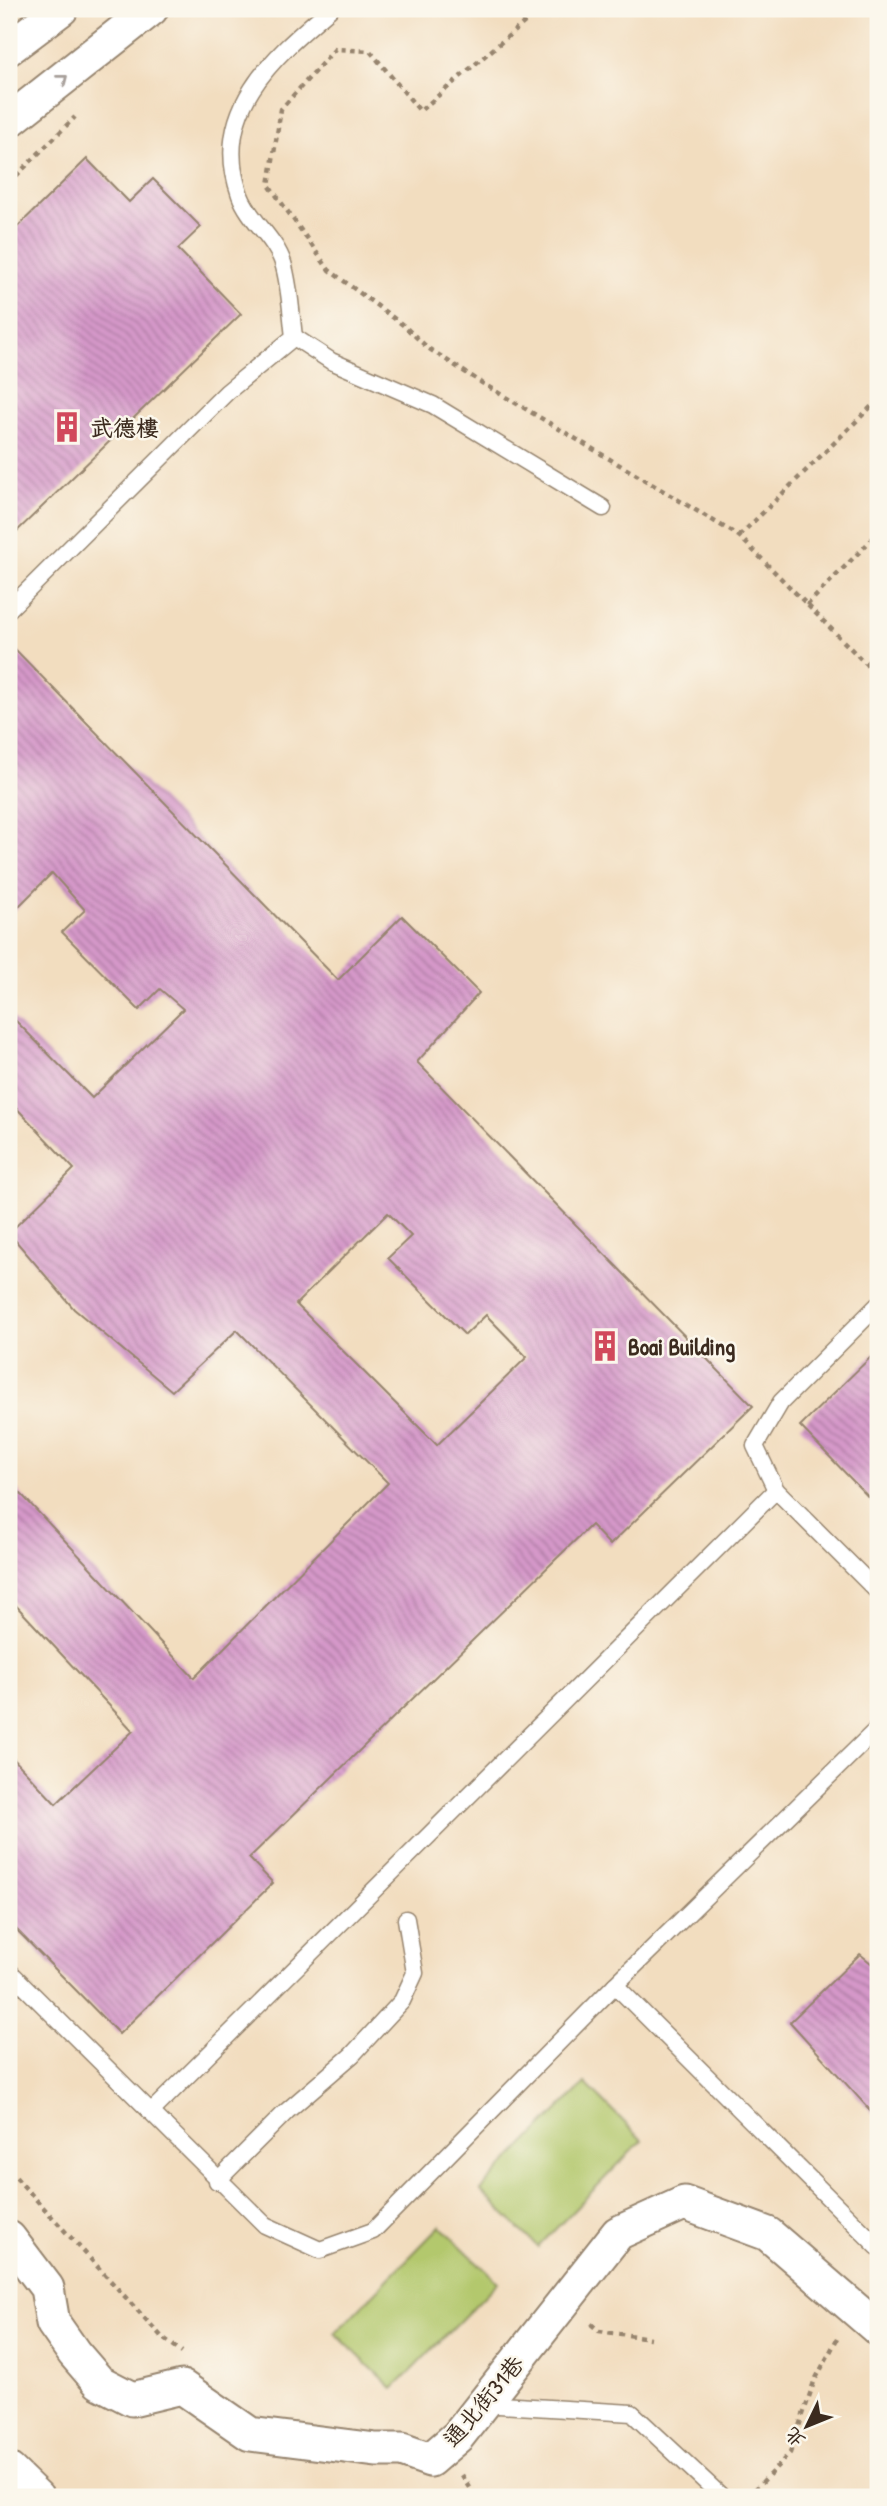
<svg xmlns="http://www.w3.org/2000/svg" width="887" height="2506" font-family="'Patrick Hand','LXGW WenKai TC',sans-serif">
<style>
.park{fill:#b3c86d;stroke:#777946;stroke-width:2}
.building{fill:url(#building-back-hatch);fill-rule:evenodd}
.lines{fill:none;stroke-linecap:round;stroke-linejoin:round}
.lane-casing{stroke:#96846e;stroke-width:19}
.street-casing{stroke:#96846e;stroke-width:37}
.path{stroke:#96846e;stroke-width:4.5;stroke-dasharray:5 5;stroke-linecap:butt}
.lane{stroke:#fff;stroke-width:16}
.street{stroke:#fff;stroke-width:33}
.oneway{stroke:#a79f9a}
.labels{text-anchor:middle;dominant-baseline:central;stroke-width:5;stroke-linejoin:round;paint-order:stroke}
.poi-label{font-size:23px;font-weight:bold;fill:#3b2a1e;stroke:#fbf7ec;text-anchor:start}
.street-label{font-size:23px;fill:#3b2a1e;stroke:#fbf7ec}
</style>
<defs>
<pattern id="building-back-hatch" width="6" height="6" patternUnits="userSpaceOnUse" patternTransform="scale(1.75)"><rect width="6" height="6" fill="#d598c9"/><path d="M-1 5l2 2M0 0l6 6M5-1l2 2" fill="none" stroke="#ae7ca3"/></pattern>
</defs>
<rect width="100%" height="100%" fill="#fbf7ec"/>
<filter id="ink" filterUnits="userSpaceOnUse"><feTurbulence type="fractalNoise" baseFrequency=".0143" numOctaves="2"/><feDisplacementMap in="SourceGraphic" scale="14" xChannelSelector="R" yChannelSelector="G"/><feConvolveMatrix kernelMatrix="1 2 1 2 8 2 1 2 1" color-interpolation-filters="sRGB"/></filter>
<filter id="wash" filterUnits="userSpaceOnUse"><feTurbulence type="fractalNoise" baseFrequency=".00686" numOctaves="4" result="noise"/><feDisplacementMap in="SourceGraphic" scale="28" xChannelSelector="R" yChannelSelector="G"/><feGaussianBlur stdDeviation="1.57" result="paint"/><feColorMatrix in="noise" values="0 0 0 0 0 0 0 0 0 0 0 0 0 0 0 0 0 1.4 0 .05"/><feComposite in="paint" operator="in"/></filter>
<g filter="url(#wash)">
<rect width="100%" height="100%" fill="#f2ddbf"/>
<g class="park">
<polygon points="585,2083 642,2140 538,2247 480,2190"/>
<polygon points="440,2226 498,2282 393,2389 335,2333"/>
</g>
<g id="blocks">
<g class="building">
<polygon points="87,159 129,202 153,179 201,227 178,249 241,314 9,539 9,235"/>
<path d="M9,643L338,980L402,916L479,993L417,1062L753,1406L610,1545L591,1525L249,1858L273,1883L119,2034L9,1922V1754L56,1804L133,1731L9,1598V1481L194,1678L388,1483L237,1330L172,1391L74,1309L9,1233L74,1169L9,1100V1014L92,1098L183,1009L160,989L139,1010L62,932L85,910L52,873L9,916ZM388,1213L411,1236L388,1258L465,1335L486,1315L527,1357L437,1445L296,1304Z"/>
<polygon points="878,1350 878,1507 800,1426"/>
<polygon points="860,1954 878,1969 878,2119 790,2022"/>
</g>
</g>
</g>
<g filter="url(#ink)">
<use href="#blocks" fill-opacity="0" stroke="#96846e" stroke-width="2"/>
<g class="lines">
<defs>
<g id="lane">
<polyline points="294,337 331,361 433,405 603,508"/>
<path d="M9,609L227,392L294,337C291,313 290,286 283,263C275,238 249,220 240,195C210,112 272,58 330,9"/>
<polyline points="878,1305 781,1402 755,1446 776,1490 878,1592"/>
<polyline points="9,1971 265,2225 320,2250 373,2231 615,1985 878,1728"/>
<polyline points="615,1985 878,2247"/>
<polyline points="152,2111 776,1490"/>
<polyline points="217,2181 287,2111 352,2055 402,2001 415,1973 406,1919"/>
<polyline points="483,2404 632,2413 722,2497"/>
</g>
<g id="street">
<polyline points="9,48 61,9"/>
<polyline points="9,121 151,9"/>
<polyline points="9,2238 47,2288 53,2323 74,2353 99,2382 132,2399 182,2387 250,2434 376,2450 402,2450 430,2460 458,2436 618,2233 684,2203 768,2234 878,2329"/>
<polyline points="9,2470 37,2497"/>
</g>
</defs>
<use href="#lane" class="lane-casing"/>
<use href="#street" class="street-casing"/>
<g class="path">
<polyline points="524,9 532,16 420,111 370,51 335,49 281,109 269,185 329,270 403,325 428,348 482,383 739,536 866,664 878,682"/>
<polyline points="9,183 75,117"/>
<polyline points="739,536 878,400"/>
<polyline points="807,605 878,533"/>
<polyline points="866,664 878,652"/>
<polyline points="9,2170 161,2336 182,2352"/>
<polyline points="591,2324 599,2331 650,2338"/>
<polyline points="462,2475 476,2497"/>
<polyline points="748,2497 790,2453 814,2382 837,2339"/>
</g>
<use href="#lane" class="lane"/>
<use href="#street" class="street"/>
</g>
<defs><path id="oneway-chevron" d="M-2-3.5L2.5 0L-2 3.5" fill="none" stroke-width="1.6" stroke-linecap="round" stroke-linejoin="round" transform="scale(1.75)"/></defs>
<use class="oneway" href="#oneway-chevron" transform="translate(63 79) rotate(-38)"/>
</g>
<defs>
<symbol id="building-bare" viewBox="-9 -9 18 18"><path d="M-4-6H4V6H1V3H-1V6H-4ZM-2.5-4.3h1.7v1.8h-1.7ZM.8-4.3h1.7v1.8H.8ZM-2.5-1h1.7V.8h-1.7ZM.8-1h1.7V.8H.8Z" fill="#d1495b" stroke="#fbf7ec" stroke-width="2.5" paint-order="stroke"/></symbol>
</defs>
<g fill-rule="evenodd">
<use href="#building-bare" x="45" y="405" width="44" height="44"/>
<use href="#building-bare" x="583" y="1324" width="44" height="44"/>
</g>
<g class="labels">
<g class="poi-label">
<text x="90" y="427">武德樓</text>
<text x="628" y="1346">Boai Building</text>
</g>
<g class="street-label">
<text transform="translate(483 2401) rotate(-50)">通北街31巷</text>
</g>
</g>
<rect width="887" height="2506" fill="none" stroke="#fbf7ec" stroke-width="35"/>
<g transform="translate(807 2426) rotate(227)" stroke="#fbf7ec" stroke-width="5" paint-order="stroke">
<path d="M0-5L12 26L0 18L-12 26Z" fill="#3b2a1e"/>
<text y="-10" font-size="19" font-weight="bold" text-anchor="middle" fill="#3b2a1e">北</text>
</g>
</svg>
